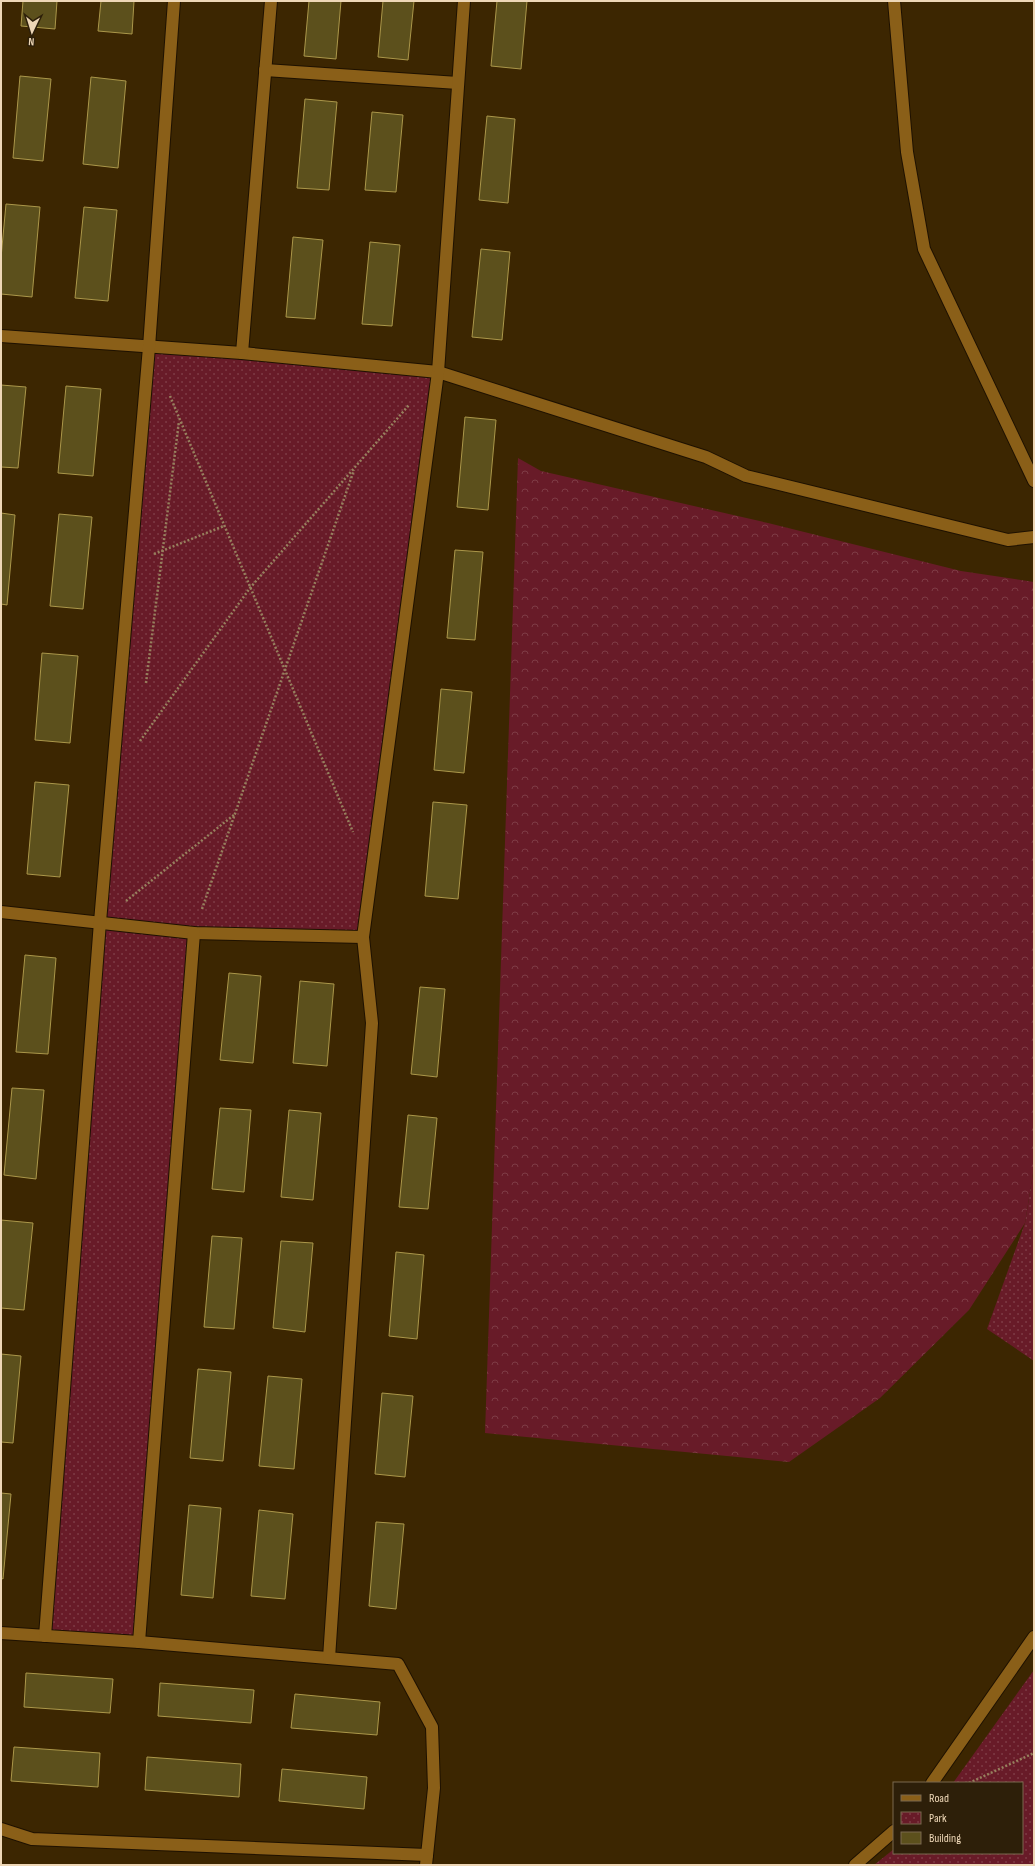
<svg xmlns="http://www.w3.org/2000/svg" width="1035" height="1866" font-family="'Sofia Sans Condensed',sans-serif">
<style>
.forest{fill:url(#forest-crowns)}
.park{fill:url(#park-dots)}
.building{fill:#5c501c;stroke:#ab974a}
.lines{fill:none;stroke-linecap:round;stroke-linejoin:round}
.minor-casing{stroke:#1e1100;stroke-width:14}
.path{stroke:#97805e;stroke-width:2.5;stroke-dasharray:2 2;stroke-linecap:butt}
.minor{stroke:#8a5f18;stroke-width:12}
</style>
<defs>
<pattern id="forest-crowns" width="20" height="18" patternUnits="userSpaceOnUse"><rect width="20" height="18" fill="#681b28"/><path d="M2 6a3 3 0 1 1 6 0M12 15a3 3 0 1 1 6 0" fill="none" stroke="#7e3b45"/></pattern>
<pattern id="park-dots" width="8" height="8" patternUnits="userSpaceOnUse"><rect width="8" height="8" fill="#681b28"/><path d="M2 2h.1M6 6h.1" fill="none" stroke="#7e3b45" stroke-width="1.8" stroke-linecap="round"/></pattern>
</defs>
<rect width="100%" height="100%" fill="#3c2601"/>
<polygon class="forest" points="518,458 541,471 768,523 961,571 1034,582 1034,1167 1025,1223 969,1310 880,1398 789,1462 485,1433"/>
<g class="park">
<polygon points="149,347 438,372 363,937 194,933 139,1642 45,1636"/>
<polygon points="1034,1167 1034,1361 987,1329 1025,1223"/>
<polygon points="1034,1670 1034,1865 874,1865 894,1849 894,1853 1022,1853 1022,1783 953,1783"/>
</g>
<g class="building">
<polygon points="23,1 57,1 55,29 21,26"/>
<polygon points="101,1 134,1 132,34 98,31"/>
<polygon points="309,1 341,1 336,59 304,56"/>
<polygon points="383,1 414,1 408,60 378,57"/>
<polygon points="497,1 527,1 521,69 491,66"/>
<polygon points="20,76 51,79 43,161 13,158"/>
<polygon points="91,77 126,81 118,168 83,164"/>
<polygon points="305,99 337,102 329,190 297,188"/>
<polygon points="372,112 403,115 396,192 365,190"/>
<polygon points="487,116 515,119 508,203 479,200"/>
<polygon points="6,204 40,207 32,297 1,294 1,258"/>
<polygon points="84,207 117,210 108,301 75,298"/>
<polygon points="293,237 323,240 315,319 286,317"/>
<polygon points="370,242 400,245 392,326 362,324"/>
<polygon points="481,249 510,252 502,340 472,337"/>
<polygon points="1,385 26,387 18,468 1,467"/>
<polygon points="66,386 101,389 93,476 58,473"/>
<polygon points="465,417 496,420 488,510 457,507"/>
<polygon points="1,513 15,515 7,605 1,604"/>
<polygon points="59,514 92,517 83,609 50,606"/>
<polygon points="455,550 483,552 475,640 447,638"/>
<polygon points="42,653 78,656 70,743 35,740"/>
<polygon points="441,689 472,692 464,773 434,770"/>
<polygon points="35,782 69,785 60,877 27,874"/>
<polygon points="433,802 467,805 458,899 425,896"/>
<polygon points="25,955 56,958 48,1054 16,1052"/>
<polygon points="229,973 261,976 253,1063 220,1060"/>
<polygon points="300,981 334,984 327,1066 293,1063"/>
<polygon points="420,987 445,989 437,1077 411,1074"/>
<polygon points="12,1088 44,1090 36,1179 4,1175"/>
<polygon points="220,1108 251,1110 244,1192 212,1189"/>
<polygon points="289,1110 321,1113 313,1200 281,1197"/>
<polygon points="408,1115 437,1118 428,1209 399,1207"/>
<polygon points="1,1220 33,1223 24,1310 1,1308"/>
<polygon points="212,1236 242,1238 234,1329 204,1327"/>
<polygon points="281,1241 313,1243 305,1332 273,1328"/>
<polygon points="396,1252 424,1255 417,1339 389,1336"/>
<polygon points="1,1354 21,1356 13,1443 1,1442"/>
<polygon points="198,1369 231,1372 223,1461 190,1458"/>
<polygon points="268,1376 302,1379 294,1469 259,1466"/>
<polygon points="382,1393 413,1396 405,1477 375,1474"/>
<polygon points="1,1493 11,1494 3,1579 1,1578"/>
<polygon points="189,1505 221,1508 213,1598 181,1595"/>
<polygon points="259,1510 293,1514 285,1599 251,1596"/>
<polygon points="376,1522 404,1524 396,1609 369,1606"/>
<polygon points="26,1673 113,1679 110,1713 24,1707"/>
<polygon points="160,1683 254,1690 251,1723 158,1716"/>
<polygon points="295,1694 380,1702 377,1735 291,1728"/>
<polygon points="14,1747 100,1753 98,1787 11,1781"/>
<polygon points="147,1757 241,1764 239,1797 145,1790"/>
<polygon points="282,1769 367,1777 364,1809 279,1801"/>
</g>
<g class="lines">
<defs>
<g id="minor">
<polyline points="894,1 907,152 924,249 1034,481"/>
<polyline points="265,70 458,83"/>
<polyline points="1,336 242,353 438,372 706,457 746,476 1008,540 1034,537"/>
<polyline points="242,353 271,1"/>
<polyline points="1,912 194,933 363,937"/>
<polyline points="1,1633 139,1642 398,1664 432,1727 434,1788 426,1865"/>
<polyline points="45,1636 100,922 149,347 174,1"/>
<polyline points="139,1642 194,933"/>
<polyline points="329,1658 372,1023 363,937 438,372 464,1"/>
<polyline points="932,1783 1034,1637"/>
<polyline points="1,1829 32,1839 427,1855"/>
<polyline points="855,1865 894,1831"/>
</g>
</defs>
<use href="#minor" class="minor-casing"/>
<g class="path">
<polyline points="170,396 353,832"/>
<polyline points="154,554 224,526"/>
<polyline points="146,683 179,421"/>
<polyline points="140,741 250,588 409,405"/>
<polyline points="126,901 235,814"/>
<polyline points="202,909 354,470"/>
<polyline points="969,1783 1034,1753"/>
</g>
<use href="#minor" class="minor"/>
</g>
<rect width="1035" height="1866" fill="none" stroke="#eed7b7" stroke-width="4"/>
<rect x="893" y="1782" width="130" height="72" fill="#2d1f09" stroke="#7a694f"/>
<rect x="901" y="1795" width="20" height="6" fill="#8a5f18" stroke="#7a694f"/>
<text x="929" y="1802" font-size="12" fill="#eed7b7">Road</text>
<rect x="901" y="1812" width="20" height="12" fill="url(#park-dots)" stroke="#7a694f"/>
<text x="929" y="1822" font-size="12" fill="#eed7b7">Park</text>
<rect x="901" y="1832" width="20" height="12" fill="#5c501c" stroke="#7a694f"/>
<text x="929" y="1842" font-size="12" fill="#eed7b7">Building</text>
<g transform="translate(32 32) rotate(184)" stroke="#2d1f09" stroke-width="3" paint-order="stroke">
<path d="M0-3L7 15L0 10L-7 15Z" fill="#eed7b7"/>
<text y="-6" font-size="11" font-weight="bold" text-anchor="middle" fill="#eed7b7">N</text>
</g>
</svg>
